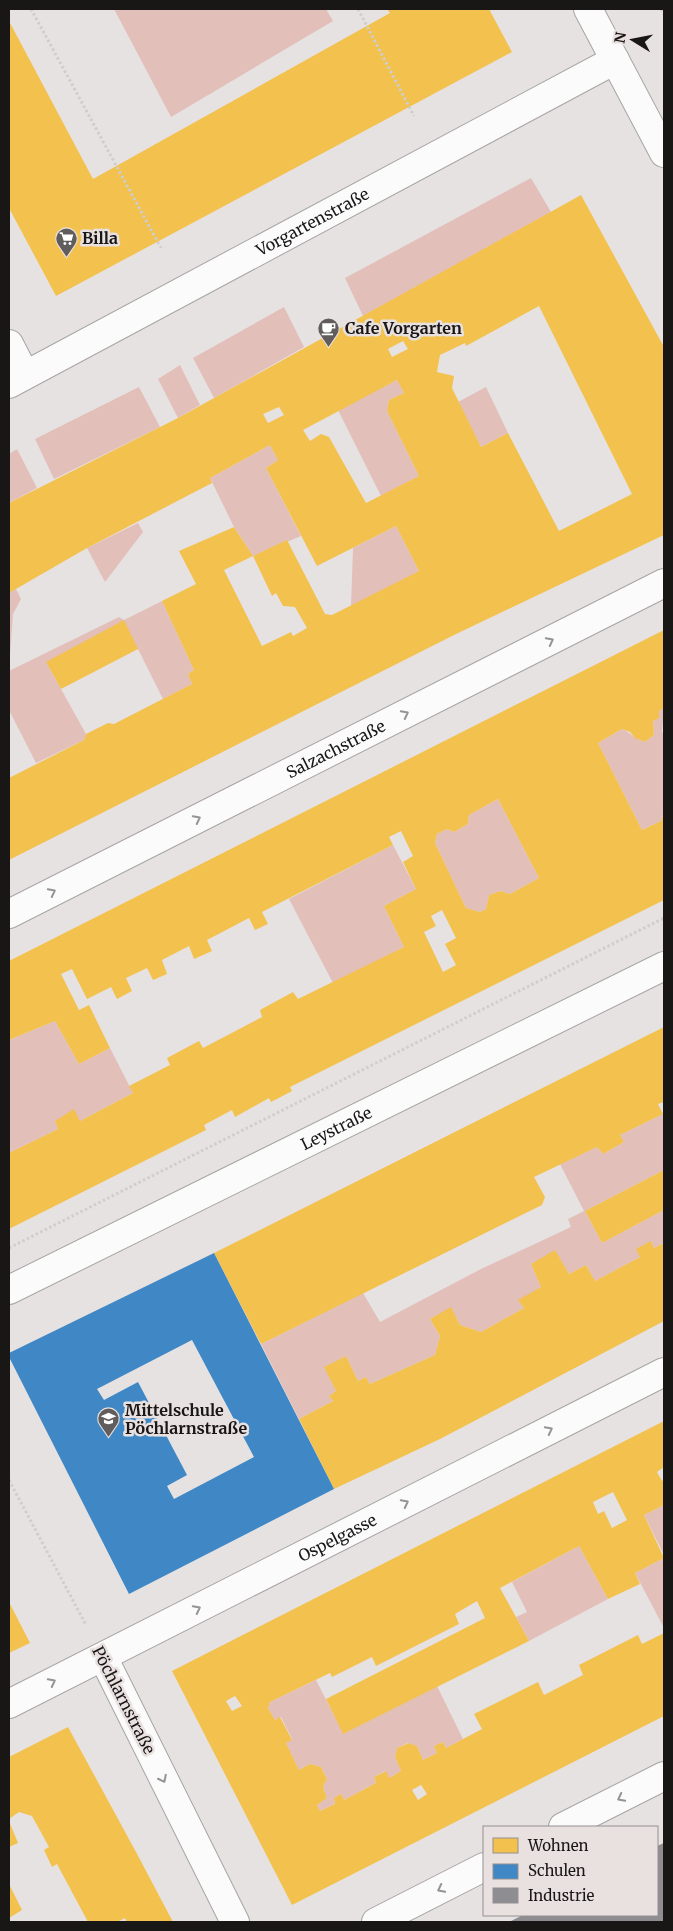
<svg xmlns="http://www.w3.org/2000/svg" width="673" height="1931" font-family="Merriweather,serif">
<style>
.green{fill:#e3bfb9}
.homes{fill:#f2c14e;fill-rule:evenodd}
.schools{fill:#3f88c5;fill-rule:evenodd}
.industry{fill:#8d8d92}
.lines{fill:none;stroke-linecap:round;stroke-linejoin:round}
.minor-casing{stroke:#a8a4a4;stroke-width:30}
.major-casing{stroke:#a8a4a4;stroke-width:30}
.path{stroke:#cecece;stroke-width:3;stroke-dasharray:2.5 2.5;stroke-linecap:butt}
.minor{stroke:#fbfbfb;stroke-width:28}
.major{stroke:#fbfbfb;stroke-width:28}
.oneway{stroke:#959494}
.labels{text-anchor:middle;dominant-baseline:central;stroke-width:5;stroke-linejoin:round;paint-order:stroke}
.street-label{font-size:16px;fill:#191616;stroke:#e9e1e0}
.poi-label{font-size:16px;font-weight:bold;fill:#191616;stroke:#e9e1e0;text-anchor:start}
</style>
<rect width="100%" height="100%" fill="#e7e2e2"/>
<g class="green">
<polygon points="114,9 326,9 333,21 171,117"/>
<polygon points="531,178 551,212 363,316 345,278"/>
<polygon points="284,307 304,347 214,398 193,358"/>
<polygon points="180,365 200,405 178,418 158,379"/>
<polygon points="397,380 404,393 389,400 387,411 419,476 381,496 338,410"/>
<polygon points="139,387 160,427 54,479 35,439"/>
<polygon points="486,387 508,433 481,447 458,402"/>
<polygon points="270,445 278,460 266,468 301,536 253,556 234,527 210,478"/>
<polygon points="17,449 37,488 9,503 9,454"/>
<polygon points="138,523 143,532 105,582 87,548"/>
<polygon points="396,526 419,571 351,606 353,548"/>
<polygon points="16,589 21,599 13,614 9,671 119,617 124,620 162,601 194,670 188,674 192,684 163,699 138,649 46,662 86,734 84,740 36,763 9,710 9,593"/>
<path d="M664,708L662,732L664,735V811L661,821L642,830L598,743L622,729C631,733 635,739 645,742L654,735L653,721L658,718L659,711Z"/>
<polygon points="498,799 539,878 510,894 500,891 489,895 486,909 480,912 466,908 435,843 437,834 447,829 454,832 468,824 469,815"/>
<polygon points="393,845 416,889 384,906 404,947 333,983 289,899"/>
<polygon points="55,1021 79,1064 110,1048 133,1093 80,1121 55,1121 58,1129 9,1153 9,1040"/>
<polygon points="663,1114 664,1170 585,1211 602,1243 664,1210 664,1243 654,1248 651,1241 640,1257 595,1281 586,1265 569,1274 555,1251 531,1264 541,1287 519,1301 524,1308 481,1332 460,1325 451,1308 430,1319 440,1336 435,1355 370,1384 366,1377 358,1381 346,1356 325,1367 336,1391 329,1396 333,1401 299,1419 261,1344 363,1293 380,1322 481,1269 571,1227 568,1219 584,1211 560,1164 597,1147 603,1154 624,1142 620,1135"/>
<polygon points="664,1505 664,1555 644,1515"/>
<polygon points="579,1546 608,1599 529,1641 516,1617 527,1612 512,1582"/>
<polygon points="664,1558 664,1628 635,1573"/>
<polygon points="316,1680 343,1733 437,1686 463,1739 446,1748 443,1742 434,1746 437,1753 423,1760 417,1746 408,1743 397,1748 395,1757 401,1771 389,1778 385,1771 374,1777 376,1783 344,1800 341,1794 334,1798 335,1804 320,1811 317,1805 327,1798 323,1787 327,1779 321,1767 310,1764 299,1770 286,1743 292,1739 281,1717 275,1720 268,1708 270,1702"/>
</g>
<g class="homes">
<polygon points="387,9 489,9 512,52 56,296 9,208 9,21 93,179 390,13"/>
<path d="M581,195L664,347V535L454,635L9,860V778L84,740L86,734L108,723L114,724L192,684L188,674L194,670L162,601L196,584L179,551L234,527L253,556L224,570L262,646L291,632L293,636L307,628L295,607L283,606L276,593L272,596L253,556L287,540L325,614L332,615L419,571L396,526L317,566L266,468L278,460L270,445L210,478L212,483L87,548L9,593V503L178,418ZM539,306L632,494L559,531L508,433L481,447L452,388L454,376L437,372L440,355L465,343L466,346ZM403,341L408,349L392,357L388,349ZM397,380L404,393L389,400L387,411L419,476L366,503L329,437L321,434L310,441L303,430ZM279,407L284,415L268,423L263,414Z"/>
<polygon points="124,620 138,649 61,689 46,662"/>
<path d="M664,630V708L659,711V718L653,721L654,735L645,742L635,738L630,732L622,729L598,743L642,830L661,821L664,813V900L290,1087L292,1091L271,1102L269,1098L235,1117L232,1110L204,1125L206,1130L9,1229V1153L58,1129L55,1121L74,1109L80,1121L133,1093L129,1086L170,1065L167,1058L199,1041L203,1048L262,1017L260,1010L293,992L298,999L404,947L384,906L416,889L403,862L413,856L401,831L389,837L393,845L262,912L268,924L255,930L249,918L207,940L212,951L194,959L189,946L162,960L167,974L153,980L147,968L126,978L132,991L117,999L111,987L87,999L72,969L61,974L79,1010L89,1005L110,1048L79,1064L55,1021L9,1040V961ZM498,799L539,878L510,894L500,891L489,895L486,909L480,912L466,908L435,843L437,834L447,829L454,832L468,824L469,815ZM442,910L456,938L445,944L456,965L443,972L424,932L436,926L431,916Z"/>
<polygon points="664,1027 664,1102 658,1104 663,1114 620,1135 624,1142 603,1154 597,1147 534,1177 545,1197 542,1205 261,1344 214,1253"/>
<polygon points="664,1170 664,1210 602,1243 585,1211"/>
<polygon points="651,1241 654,1248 664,1243 664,1321 440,1439 334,1489 299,1419 333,1401 329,1396 336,1391 324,1367 346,1356 358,1381 366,1377 370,1384 435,1355 440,1336 430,1319 451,1307 460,1325 481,1332 524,1308 518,1300 541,1287 531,1264 555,1250 569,1274 586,1265 595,1281 640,1257 636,1249"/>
<path d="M664,1421V1467L657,1472L662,1481L664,1479V1505L644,1515L664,1558L635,1573L640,1584L608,1599L579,1546L500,1588L529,1641L343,1734L326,1699L485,1618L477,1601L455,1614L459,1624L376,1666L372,1657L332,1677L330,1673L270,1702L268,1708L275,1720L280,1717L292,1740L286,1743L299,1770L310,1764L321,1767L327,1779L323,1787L327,1798L317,1805L320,1811L335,1804L334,1798L341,1794L344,1800L376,1783L374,1777L386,1771L389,1778L401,1771L395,1757L397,1748L409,1743L417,1746L423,1760L437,1753L434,1746L443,1742L446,1748L482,1729L474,1714L538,1682L544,1695L583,1675L579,1665L638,1635L642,1644L664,1633V1716L292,1905L172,1671ZM613,1492L627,1520L612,1528L604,1511L598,1514L593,1502ZM235,1696L242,1706L232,1711L226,1701ZM421,1785L427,1794L418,1800L412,1790Z"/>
<polygon points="9,1602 30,1643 9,1653"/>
<polygon points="68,1727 136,1852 173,1922 127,1922 125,1918 117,1922 88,1922 57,1864 52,1867 44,1850 49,1847 32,1816 19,1812 9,1819 9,1757"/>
<polygon points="9,1821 18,1843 9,1847"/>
<polygon points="9,1884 22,1910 9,1918"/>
</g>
<path class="schools" d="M214,1253L334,1489L129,1594L9,1357V1353ZM192,1340L254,1457L174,1499L167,1486L187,1475L138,1382L104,1400L97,1389Z"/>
<polygon class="industry" points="664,1843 664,1922 509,1922 523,1915 657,1915 657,1846"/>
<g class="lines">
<defs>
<g id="minor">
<polyline points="9,344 25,375"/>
<path id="s1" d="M9,384L615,60"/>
<path id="s2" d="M9,914L664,583"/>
<path id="s3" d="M9,1290L664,966"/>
<polyline points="103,1657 235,1922"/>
<path id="s4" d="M9,1704L664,1372"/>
<polyline points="563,1827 664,1776"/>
<polyline points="376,1922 484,1867"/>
</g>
<polyline id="major" points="588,9 664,153"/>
</defs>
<use href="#minor" class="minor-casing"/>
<use href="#major" class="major-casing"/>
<g class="path">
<polyline points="31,9 161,248"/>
<polyline points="358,9 414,116"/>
<polyline points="661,9 664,14"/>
<polyline points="9,1248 664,918"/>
<polyline points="9,1480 86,1625"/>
</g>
<use href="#minor" class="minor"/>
<use href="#major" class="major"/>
</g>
<defs><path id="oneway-chevron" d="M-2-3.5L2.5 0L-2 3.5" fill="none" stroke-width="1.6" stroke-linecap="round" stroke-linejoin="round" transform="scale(1.25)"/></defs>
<g class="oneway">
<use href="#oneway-chevron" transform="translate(550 641) rotate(-27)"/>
<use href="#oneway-chevron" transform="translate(405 714) rotate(-27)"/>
<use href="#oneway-chevron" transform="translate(197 819) rotate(-27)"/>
<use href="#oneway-chevron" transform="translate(52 892) rotate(-27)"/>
<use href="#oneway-chevron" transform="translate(549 1430) rotate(-27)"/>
<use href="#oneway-chevron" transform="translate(405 1503) rotate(-27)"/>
<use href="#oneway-chevron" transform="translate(197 1609) rotate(-27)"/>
<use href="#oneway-chevron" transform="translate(52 1682) rotate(-27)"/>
<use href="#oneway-chevron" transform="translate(163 1779) rotate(63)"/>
<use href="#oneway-chevron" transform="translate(621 1798) rotate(153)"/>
<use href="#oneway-chevron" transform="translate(441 1889) rotate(153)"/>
</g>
<defs>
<symbol id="supermarket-pin" viewBox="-11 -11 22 30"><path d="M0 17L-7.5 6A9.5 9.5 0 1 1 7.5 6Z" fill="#615d5d" stroke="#e9e1e0"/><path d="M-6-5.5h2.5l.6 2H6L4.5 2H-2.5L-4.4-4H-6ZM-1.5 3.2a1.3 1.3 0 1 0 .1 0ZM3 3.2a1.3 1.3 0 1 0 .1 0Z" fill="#fff"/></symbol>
<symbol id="cafe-pin" viewBox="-11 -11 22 30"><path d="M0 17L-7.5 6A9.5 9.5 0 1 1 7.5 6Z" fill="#615d5d" stroke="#e9e1e0"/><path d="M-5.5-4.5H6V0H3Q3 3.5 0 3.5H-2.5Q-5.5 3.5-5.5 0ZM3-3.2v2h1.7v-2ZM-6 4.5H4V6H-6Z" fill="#fff"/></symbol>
<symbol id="school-pin" viewBox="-11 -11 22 30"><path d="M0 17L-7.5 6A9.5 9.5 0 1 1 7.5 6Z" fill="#615d5d" stroke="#e9e1e0"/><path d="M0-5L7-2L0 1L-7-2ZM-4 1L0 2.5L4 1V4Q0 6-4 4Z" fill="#fff"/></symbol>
</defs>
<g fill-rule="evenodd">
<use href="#supermarket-pin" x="54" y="226" width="25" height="34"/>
<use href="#cafe-pin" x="316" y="316" width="25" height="34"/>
<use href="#school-pin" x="96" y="1406" width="25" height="34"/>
</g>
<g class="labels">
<g class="street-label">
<text stroke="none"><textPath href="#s1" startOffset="344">Vorgartenstraße</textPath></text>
<text stroke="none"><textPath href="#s2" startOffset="366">Salzachstraße</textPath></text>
<text stroke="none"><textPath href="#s3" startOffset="365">Leystraße</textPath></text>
<text stroke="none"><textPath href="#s4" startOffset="368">Ospelgasse</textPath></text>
<text transform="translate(124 1700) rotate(63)">Pöchlarnstraße</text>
</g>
<g class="poi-label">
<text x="82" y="238">Billa</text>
<text x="345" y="328">Cafe Vorgarten</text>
<text x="125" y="1410">Mittelschule<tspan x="125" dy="18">Pöchlarnstraße</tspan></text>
</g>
</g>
<rect width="673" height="1931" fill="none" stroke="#191616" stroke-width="20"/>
<rect x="483" y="1826" width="175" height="90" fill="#e9e1e0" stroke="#96908f"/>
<rect x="493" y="1838" width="25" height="15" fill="#f2c14e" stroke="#96908f"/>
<text x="528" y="1851" font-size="15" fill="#191616">Wohnen</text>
<rect x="493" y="1864" width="25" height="15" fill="#3f88c5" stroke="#96908f"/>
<text x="528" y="1876" font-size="15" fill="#191616">Schulen</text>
<rect x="493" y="1888" width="25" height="15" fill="#8d8d92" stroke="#96908f"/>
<text x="528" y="1901" font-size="15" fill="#191616">Industrie</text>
<g transform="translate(633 40) rotate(280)" stroke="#e9e1e0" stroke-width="4" paint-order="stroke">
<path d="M0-4L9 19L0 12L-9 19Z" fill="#191616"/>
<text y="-8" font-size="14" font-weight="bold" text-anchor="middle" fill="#191616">N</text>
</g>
</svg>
